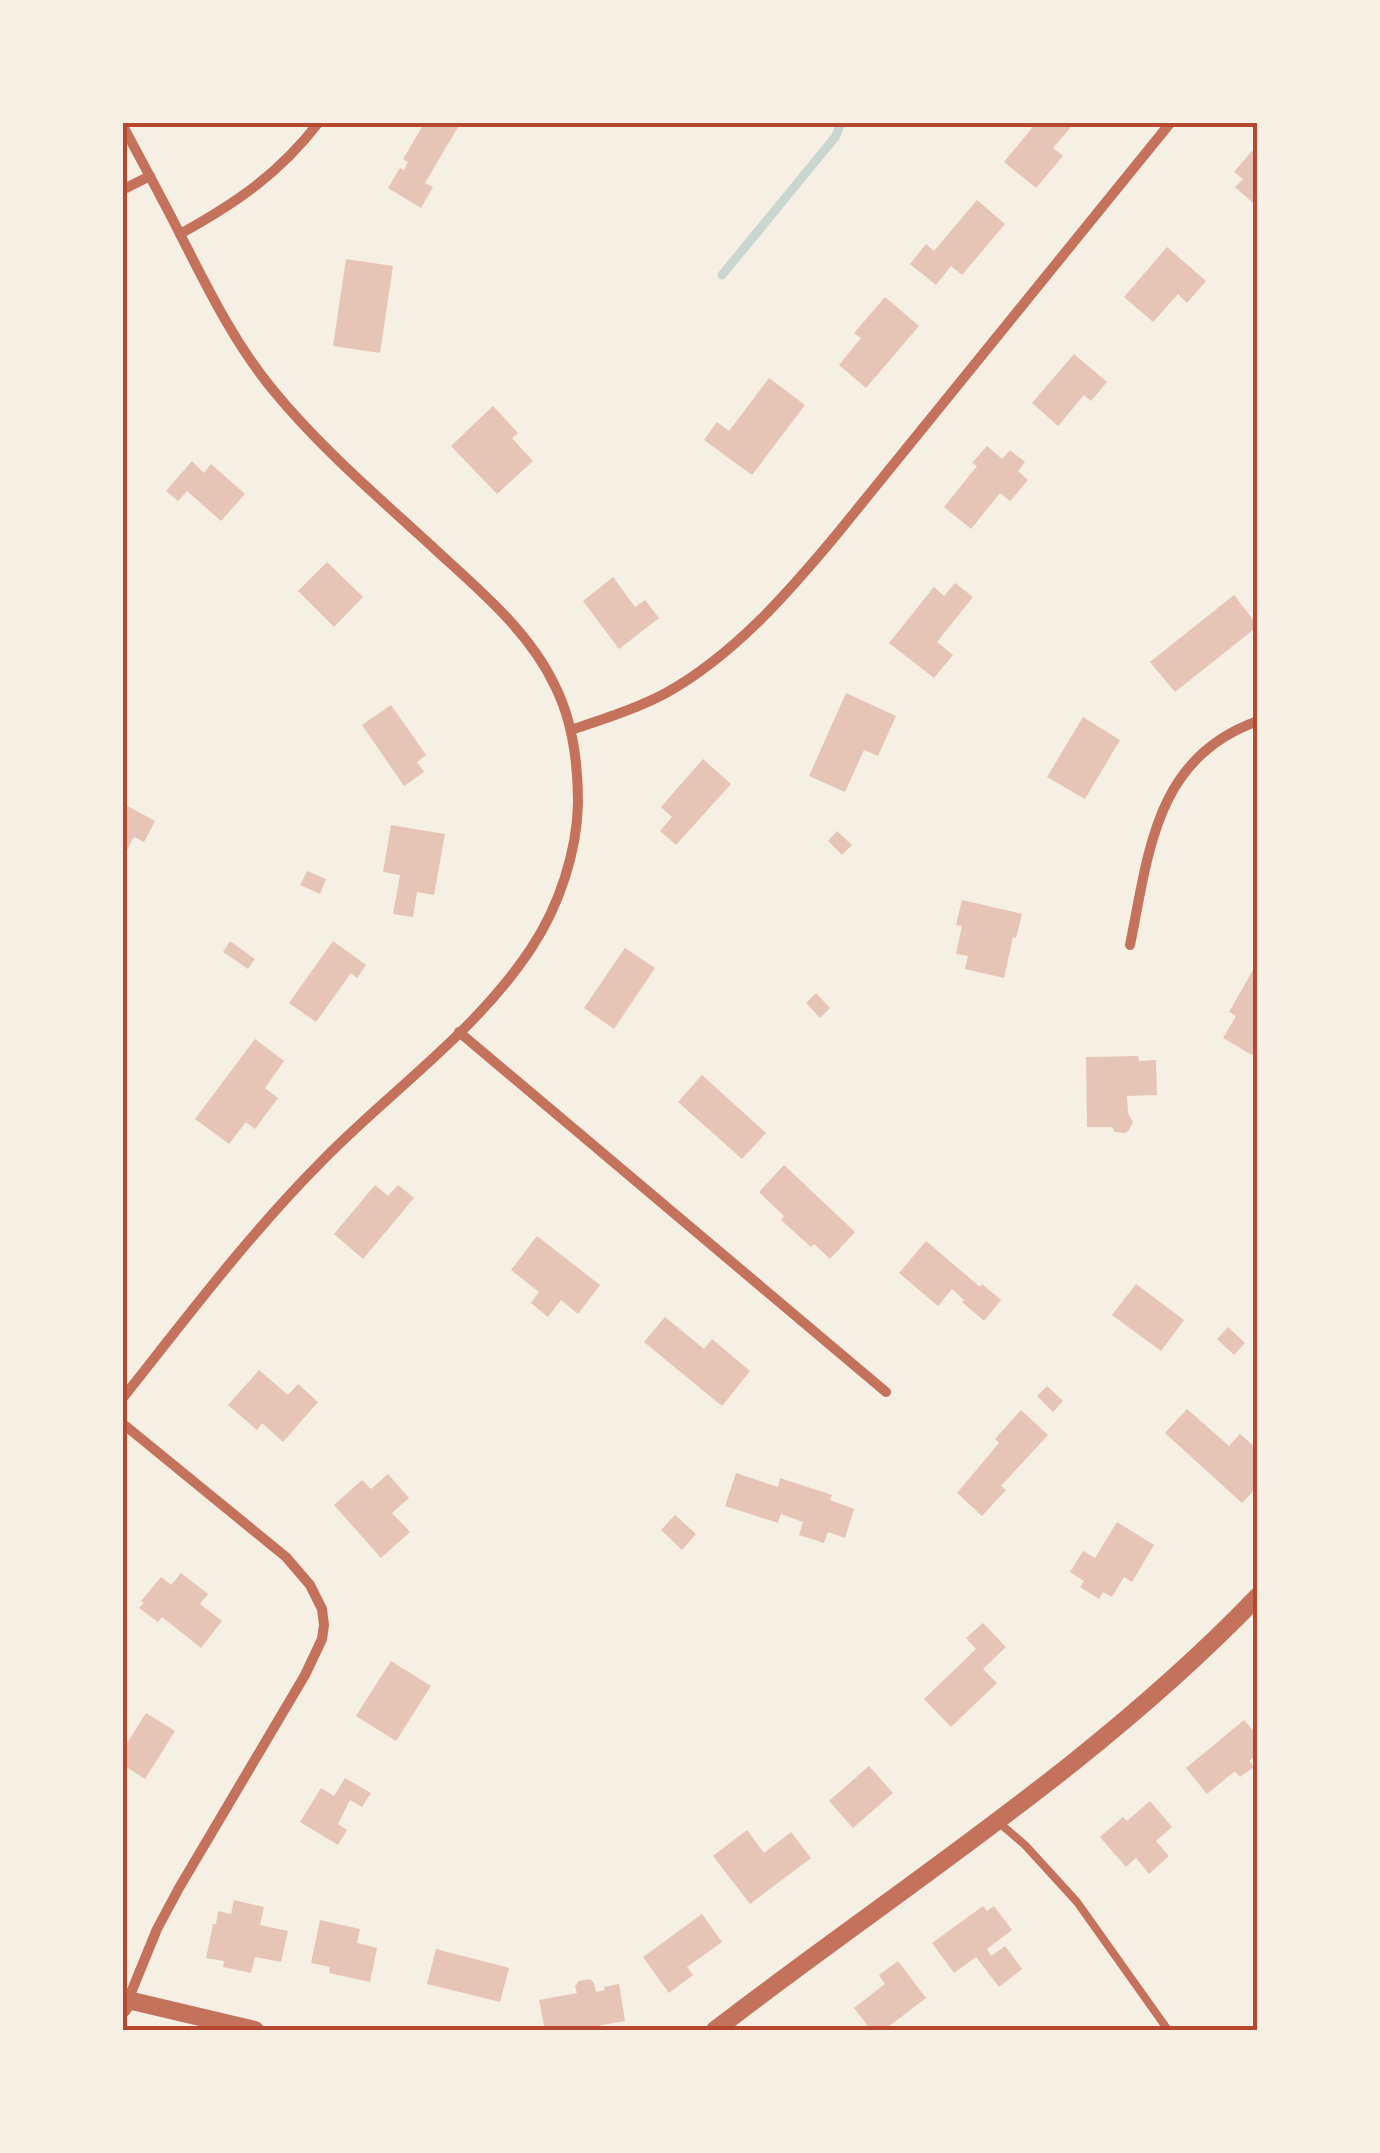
<svg xmlns="http://www.w3.org/2000/svg" width="1380" height="2153" font-family="'Nunito Sans',sans-serif">
<style>
.lines{fill:none;stroke-linecap:round;stroke-linejoin:round}
.stream{stroke:#c9d6d2;stroke-width:9}
.building{fill:#e6c5b7}
.service{stroke:#c5725c;stroke-width:8}
.minor{stroke:#c5725c;stroke-width:10}
.tertiary{stroke:#c5725c;stroke-width:18}
.neatline{fill:none;stroke:#b5482f;stroke-width:4}
</style>
<rect width="100%" height="100%" fill="#f6efe4"/>
<g class="lines">
<polyline class="stream" points="722,275 836,136 841,122"/>
</g>
<g class="building">
<polygon points="425,122 451,122 458,127 425,183 433,187 421,208 388,188 400,168 404,170 408,162 403,159"/>
<polygon points="1025,122 1065,122 1071,127 1053,148 1063,156 1036,188 1004,162 1032,128"/>
<polygon points="1258,144 1258,198 1253,203 1235,187 1243,179 1234,172"/>
<polygon points="977,200 1005,224 962,275 951,266 936,285 910,264 926,244 934,251"/>
<polygon points="1167,247 1206,281 1187,303 1178,294 1153,322 1124,297"/>
<polygon points="346,259 393,266 380,353 333,346"/>
<polygon points="885,297 919,326 866,388 839,365 861,338 854,333"/>
<polygon points="1074,354 1107,382 1091,401 1084,395 1058,426 1032,403"/>
<polygon points="769,378 805,405 752,475 704,440 717,422 729,431"/>
<polygon points="493,406 518,433 512,438 533,461 497,494 451,446"/>
<polygon points="987,446 1002,459 1010,450 1025,462 1018,471 1028,480 1010,501 1000,493 971,529 944,507 977,466 972,463"/>
<polygon points="192,461 204,473 211,464 245,494 221,521 187,491 178,501 166,491"/>
<polygon points="327,562 363,597 334,627 298,591"/>
<polygon points="613,577 635,607 645,600 659,618 619,649 583,601"/>
<polygon points="955,583 973,597 937,642 953,655 934,678 889,643 934,587 944,596"/>
<polygon points="1234,595 1258,626 1175,692 1150,662"/>
<polygon points="846,693 896,716 878,756 864,750 845,792 809,776"/>
<polygon points="391,705 426,755 417,762 424,772 404,786 362,725"/>
<polygon points="1083,717 1120,740 1085,799 1047,777"/>
<polygon points="703,759 731,784 676,845 660,831 672,817 661,807"/>
<polygon points="122,803 155,821 144,842 134,837 122,859"/>
<polygon points="391,825 445,834 434,895 417,892 413,917 393,914 400,875 383,872"/>
<polygon points="837,831 852,845 842,855 828,841"/>
<polygon points="307,871 326,879 320,894 300,885"/>
<polygon points="962,900 1022,914 1016,938 1013,937 1004,978 965,969 968,956 956,954 962,926 956,925"/>
<polygon points="230,941 255,959 248,969 223,952"/>
<polygon points="333,941 366,965 357,978 351,973 316,1022 289,1003"/>
<polygon points="625,948 655,968 614,1029 584,1008"/>
<polygon points="1253,970 1258,972 1258,1045 1252,1055 1223,1038 1236,1016 1229,1012"/>
<polygon points="816,993 830,1008 820,1018 806,1003"/>
<polygon points="255,1039 284,1061 265,1088 278,1098 255,1129 246,1122 229,1144 195,1119"/>
<polygon points="1138,1056 1139,1061 1156,1060 1157,1095 1127,1096 1128,1113 1133,1122 1129,1130 1125,1133 1115,1132 1112,1127 1087,1127 1086,1057"/>
<polygon points="702,1075 766,1133 742,1159 678,1102"/>
<polygon points="784,1165 855,1232 830,1259 814,1244 811,1247 781,1220 784,1216 759,1192"/>
<polygon points="375,1185 388,1196 398,1185 414,1198 363,1259 334,1234"/>
<polygon points="537,1236 600,1285 578,1314 561,1300 548,1317 531,1303 539,1292 511,1270"/>
<polygon points="926,1241 980,1287 982,1284 1001,1300 984,1321 962,1302 964,1300 952,1289 938,1306 899,1273"/>
<polygon points="1136,1284 1184,1320 1161,1351 1112,1315"/>
<polygon points="665,1317 704,1349 712,1339 750,1371 722,1406 644,1342"/>
<polygon points="1228,1327 1245,1343 1234,1355 1217,1339"/>
<polygon points="259,1370 288,1395 298,1384 318,1402 283,1442 262,1423 257,1430 228,1405"/>
<polygon points="1047,1386 1063,1401 1053,1412 1037,1396"/>
<polygon points="1187,1409 1229,1446 1240,1434 1258,1450 1258,1486 1242,1503 1165,1433"/>
<polygon points="1021,1410 1048,1435 1001,1486 1006,1490 982,1516 957,1493 999,1443 995,1439"/>
<polygon points="736,1473 778,1487 780,1478 832,1495 830,1500 854,1509 845,1538 828,1532 824,1543 799,1535 803,1522 781,1514 778,1523 725,1506"/>
<polygon points="388,1474 409,1498 392,1513 410,1532 381,1558 334,1505 362,1480 371,1489"/>
<polygon points="675,1515 696,1534 682,1550 661,1530"/>
<polygon points="1117,1522 1154,1545 1132,1582 1124,1577 1112,1597 1103,1592 1099,1599 1080,1587 1084,1581 1070,1572 1083,1551 1095,1558"/>
<polygon points="181,1573 208,1594 200,1604 222,1621 201,1648 162,1617 158,1622 139,1608 144,1603 141,1601 161,1577 171,1585"/>
<polygon points="983,1623 1006,1647 983,1669 997,1683 951,1727 924,1699 976,1649 966,1638"/>
<polygon points="391,1661 431,1686 396,1741 356,1716"/>
<polygon points="146,1713 175,1731 145,1779 122,1764 122,1751"/>
<polygon points="1244,1720 1258,1736 1258,1754 1249,1761 1254,1767 1240,1777 1235,1771 1207,1794 1186,1768"/>
<polygon points="869,1766 893,1793 853,1828 829,1801"/>
<polygon points="345,1778 371,1793 362,1807 350,1800 338,1824 347,1830 338,1845 300,1822 321,1788 334,1796"/>
<polygon points="1150,1801 1172,1827 1156,1841 1169,1856 1149,1874 1136,1858 1126,1867 1100,1837 1123,1817 1127,1821"/>
<polygon points="747,1830 764,1853 791,1832 811,1858 750,1904 713,1856"/>
<polygon points="234,1900 264,1907 260,1925 288,1931 281,1962 255,1957 251,1973 223,1967 224,1961 206,1958 213,1924 216,1924 218,1911 231,1914"/>
<polygon points="983,1906 987,1911 994,1906 1012,1930 987,1949 991,1956 1005,1946 1022,1969 999,1987 976,1957 954,1973 932,1943"/>
<polygon points="702,1914 722,1942 687,1967 693,1975 669,1993 643,1957"/>
<polygon points="320,1920 360,1929 357,1943 377,1948 370,1982 329,1973 330,1967 311,1963"/>
<polygon points="436,1949 509,1968 500,2002 427,1984"/>
<polygon points="898,1961 926,1998 884,2030 871,2030 854,2008 885,1984 879,1975"/>
<polygon points="590,1979 594,1983 596,1992 605,1990 604,1987 619,1984 625,2021 586,2028 586,2030 545,2030 539,2000 577,1993 575,1986 579,1981"/>
</g>
<g class="lines">
<polyline class="service" points="997,1821 1025,1845 1077,1902 1168,2030"/>
<g class="minor">
<path d="M122,124C142,162 163,200 182,238C209,291 235,344 273,390C322,450 383,501 439,553C482,592 530,633 555,686C573,722 578,763 578,803C577,852 559,906 532,947C478,1030 393,1089 324,1159C250,1233 187,1317 122,1399"/>
<polyline points="122,190 150,176"/>
<path d="M180,234C236,203 279,174 319,122"/>
<path d="M571,730C603,719 636,709 666,693C734,655 788,593 837,534L1171,122"/>
<path d="M1130,945C1149,852 1155,757 1258,721"/>
<polyline points="459,1032 886,1392"/>
<polyline points="122,1423 286,1557 310,1585 322,1609 324,1625 322,1639 305,1675 179,1888 157,1929 128,2000 123,1998"/>
</g>
<g class="tertiary">
<polyline points="122,2009 128,2000 255,2030"/>
<path d="M715,2030C898,1889 1097,1764 1258,1596"/>
</g>
</g>
<rect width="1380" height="2153" fill="none" stroke="#f6efe4" stroke-width="250"/>
<rect x="125" y="125" width="1130" height="1903" class="neatline"/>
</svg>
